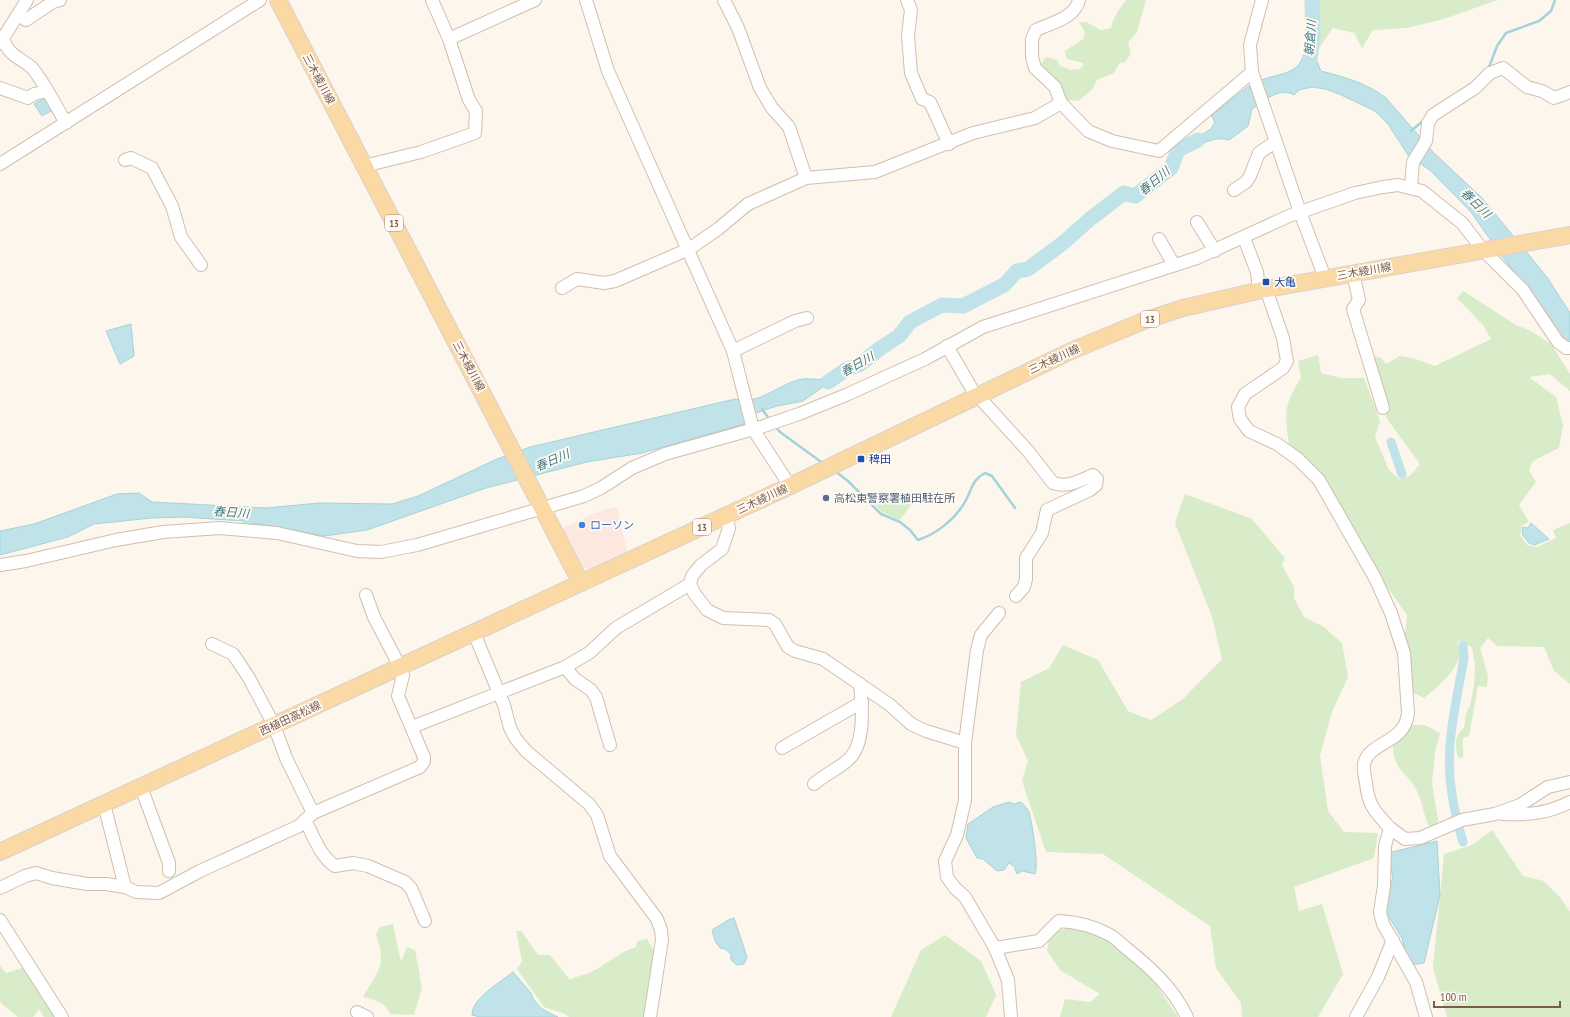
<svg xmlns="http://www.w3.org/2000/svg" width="1570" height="1017" font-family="'PT Sans Narrow','Noto Sans JP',sans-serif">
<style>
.commercial{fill:#fde8e0}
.green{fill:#d8ecc9}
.water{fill:#bfe3e8;stroke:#a5d3da}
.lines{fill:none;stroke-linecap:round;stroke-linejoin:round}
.stream{stroke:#a5d3da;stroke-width:2.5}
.canal{stroke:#bfe3e8;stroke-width:9}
.river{stroke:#bfe3e8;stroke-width:15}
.minor-casing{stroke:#d1beb0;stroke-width:14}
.major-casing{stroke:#dad1cd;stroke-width:18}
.minor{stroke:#fff;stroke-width:12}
.major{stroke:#fbd9a5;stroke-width:16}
.transit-dot{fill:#1a4fb4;stroke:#fffaf3;stroke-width:1.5}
.service-dot{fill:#5c6f8a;stroke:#fffaf3;stroke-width:1.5}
.shop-dot{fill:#3f7fe0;stroke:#fffaf3;stroke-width:1.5}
.labels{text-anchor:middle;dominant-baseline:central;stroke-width:3.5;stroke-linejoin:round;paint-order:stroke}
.shield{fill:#fffaf3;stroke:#a28b7f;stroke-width:1}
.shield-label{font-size:10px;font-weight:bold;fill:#7a5c4d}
.street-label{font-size:11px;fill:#7a5c4d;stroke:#fffaf3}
.transit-label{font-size:11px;fill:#164399;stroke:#fffaf3;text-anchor:start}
.service-label{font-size:11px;fill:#4e5e75;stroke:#fffaf3;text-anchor:start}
.shop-label{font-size:11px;fill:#366cbe;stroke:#fffaf3;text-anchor:start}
.water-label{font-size:12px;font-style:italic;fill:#437c86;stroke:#fffaf3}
</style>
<rect width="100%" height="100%" fill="#fdf6ec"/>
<polygon class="commercial" points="617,507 628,556 595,571 581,567 560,529 603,510"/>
<g class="green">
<path d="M1127,0H1146L1137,32L1128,42L1131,54L1124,63L1120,62L1114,73L1097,80L1092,90L1078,101L1070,100L1067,102C1064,94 1061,82 1054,77C1046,71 1045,74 1041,64L1046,57L1057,60L1060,66L1071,70L1080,69L1084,64C1079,60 1072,62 1066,58L1065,51L1083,39L1085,32L1079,22H1086L1101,30L1111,28C1112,20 1121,5 1127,0Z"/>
<polygon points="1316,0 1497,0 1444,19 1407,28 1373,30 1362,48 1354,33 1333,28 1317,51"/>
<path d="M1463,291L1516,325L1531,331L1551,344L1570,374V391L1550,374L1529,377L1556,397L1563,425L1559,448L1533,461L1529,470L1536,482L1519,505L1529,522L1522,526L1520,535L1527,545L1537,547L1556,538L1553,530L1570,523V684L1554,671L1544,647L1497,646L1488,638L1480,648L1488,676L1487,687L1478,686L1469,736L1463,738V758L1458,757C1455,747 1454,735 1464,728L1466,713L1470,706L1474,685L1475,664L1472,647L1458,641C1458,645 1460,650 1460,654C1459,669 1435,689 1424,698L1411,692L1410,656L1405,635L1407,615L1387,587L1309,462L1289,445C1285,413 1283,406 1301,378L1298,361L1318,355L1321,373L1341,378H1364L1380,421L1375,437L1389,470L1399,479L1410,476L1420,464L1387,419L1381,386L1371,355L1381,358L1386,364L1400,356L1413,358L1435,366L1491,339L1483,325L1457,298Z"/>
<polygon points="881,491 910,496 913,502 900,520 882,512 868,497"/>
<polygon points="1185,494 1252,519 1285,558 1282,565 1294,587 1294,598 1304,617 1324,627 1342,643 1348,677 1332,712 1320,756 1328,811 1344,832 1378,833 1374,858 1294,887 1299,911 1322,904 1343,974 1318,1017 1242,1017 1241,1003 1216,968 1210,926 1103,854 1046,852 1022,781 1028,761 1016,735 1021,682 1049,668 1063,645 1098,660 1128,711 1151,720 1183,699 1222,659 1212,617 1175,523"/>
<path d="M1413,725H1425L1440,733L1435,752L1432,783L1438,820L1436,825L1430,828C1423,816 1423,801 1416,789C1405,770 1394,771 1393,746Z"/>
<polygon points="1492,830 1523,876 1544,881 1559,896 1570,912 1570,1017 1447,1017 1433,968 1444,854 1472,845"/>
<path d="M393,924L401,962L407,947L415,950L422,988L414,1015L390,1014C387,1003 373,999 363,997C379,969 387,966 376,934L380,927Z"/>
<polygon points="1072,927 1108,938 1144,967 1178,1017 1060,1017 1065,999 1090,1002 1100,994 1060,970 1047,951 1050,933"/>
<path d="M516,931H521L538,955H550L570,980C577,976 584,975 591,972C607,964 618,953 636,947L637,941L647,939L656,954L645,1017H569L565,1014L544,1007L517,969L522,961Z"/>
<polygon points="945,935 981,961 996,995 986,1017 891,1017 921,950"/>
<polygon points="0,966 6,973 25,967 57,1017 44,1017 39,1009 33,1017 18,1017 2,1004 0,1001"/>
</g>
<g class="water">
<path d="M1311,28L1315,57L1321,71C1344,77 1367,83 1386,98L1433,152L1482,198L1547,277L1570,313V353L1548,315L1501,255L1471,212L1431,171L1408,155L1388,124L1375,111L1339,94L1325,89L1312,87L1299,90L1294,95C1280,86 1264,101 1252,109L1248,126L1229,140C1210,134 1197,151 1179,148L1211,129L1215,122L1211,115C1229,104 1244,85 1264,79C1275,75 1293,74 1300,63C1304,57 1308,36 1311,28Z"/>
<polygon points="45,98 53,110 42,116 34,104"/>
<polygon points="131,324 134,356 120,364 106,331"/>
<path d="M847,370L803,401L777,406L753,414L744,424L642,453L587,462L486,488L367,530L324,536L253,523L252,525L244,524V521L183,517L152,518L94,524L68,537L0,555V531L34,524L117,494L139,493L152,502L266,508L319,503L392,504L418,496L497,459L530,447L735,399C760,406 779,383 802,379C808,378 815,380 821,379C830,377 838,372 847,370Z"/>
<polygon points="1531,523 1549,539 1534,545 1529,543 1522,534 1523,527 1528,528"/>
<path d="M1009,802L1014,804L1021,802C1024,805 1027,808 1029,812C1032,822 1039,866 1035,874L1022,871L1017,874L1014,866L1009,863L1004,870L997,871L983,859L977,858L966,838L968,824L993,807Z"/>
<polygon points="1437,841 1440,895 1424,963 1408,965 1402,938 1385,911 1385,894 1393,878 1388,853"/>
<polygon points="734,918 747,957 744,964 737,965 731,960 731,954 725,949 720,948 715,941 712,930 730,919"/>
<path d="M513,972L531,993L534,1000L542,1009L558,1017H480L472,1015C471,999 502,981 513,972Z"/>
</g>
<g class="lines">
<g class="stream">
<polyline points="1488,70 1497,46 1506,33 1539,21 1551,11 1555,0"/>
<polyline points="1411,131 1424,120"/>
<polyline points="762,409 770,420"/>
<polyline points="774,425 780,432 824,464"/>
<path d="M835,471L848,481L881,514L900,522L910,530L918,540C937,534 958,517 967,498C972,488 973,479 985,473L992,476L1015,508"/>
</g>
<g class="canal">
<polyline points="1391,442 1402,474"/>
<path d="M1463,646L1464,658C1459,687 1452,716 1450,746C1447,779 1454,811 1463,842"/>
</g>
<g class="river">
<polyline points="1310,59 1313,36 1312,0"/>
<polyline points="828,382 847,369 859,365 882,347 899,336 910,322 942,305 963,306 1004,285 1017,271 1028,269 1063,243 1090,219 1124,193 1135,196 1171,168 1178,150 1198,140"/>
</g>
<defs>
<g id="minor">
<polyline points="586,0 608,71 733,351 753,429 790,486"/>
<polyline points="724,0 738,28 760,88 772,108 789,127 806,178"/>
<polyline points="907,0 911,10 908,36 911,73 922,99 930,102 949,144"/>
<polyline points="1262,0 1250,45 1252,72 1300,212 1325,278"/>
<polyline points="18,15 26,20 53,2 60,0"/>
<path d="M3,39C10,57 18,56 31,67C40,75 58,110 66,123"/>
<polyline points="449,39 535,0"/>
<polyline points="0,43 27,0"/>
<polyline points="0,88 28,98 34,94 47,91"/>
<path d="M1061,103L1055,87L1035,68L1032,57V39L1036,30C1051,23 1075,18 1079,0"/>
<polyline points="125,160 131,158 152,168 172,206 181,237 201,265"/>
<polyline points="0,164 260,0"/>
<polyline points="364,166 421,152 475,133 476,111 469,100 449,39 432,0"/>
<polyline points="1411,187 1413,162 1426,141 1428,123 1433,115 1475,88 1490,73 1503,68 1527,87 1542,91 1554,98 1570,92"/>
<polyline points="1234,190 1246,182 1250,176 1259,153 1275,142"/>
<polyline points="1197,222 1215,251"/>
<polyline points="1244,238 1257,272 1259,291"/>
<polyline points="1159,239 1174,265"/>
<polyline points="1353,273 1359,300 1353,309 1383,408"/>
<polyline points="562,288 577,279 604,283 615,281 689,249 718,229 748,204 806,178 875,172 973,133 1035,118 1061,103 1088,131 1112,141 1159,151 1252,72"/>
<path d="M1266,289L1283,338L1287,361L1283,368L1245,394L1238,407L1240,419L1249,431L1277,444L1298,459L1319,480L1375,578L1391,613L1404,653L1408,713C1405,744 1369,741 1364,764C1363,769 1365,777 1366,783C1368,805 1375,812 1390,828L1385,846L1384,886L1380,912L1383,924L1416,982L1426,1017"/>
<polyline points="947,346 976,396"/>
<polyline points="733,351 795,321 807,318"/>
<path d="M977,395L1028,451L1053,483C1068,488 1079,481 1093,475L1097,479L1096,485L1090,490L1047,510L1042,533L1026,558V579L1024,587L1016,596"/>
<polyline points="726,516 729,528 722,549 701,565 692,576 690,584 694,593 707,610 723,618 769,620 775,624 788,647 795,651 823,659 890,705 911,724 926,731 965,743"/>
<polyline points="0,565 26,561 116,540 163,532 220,528 277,533 357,551 381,552 417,545 584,496 601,488 632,468 665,454 761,427 799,414 846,395 925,359 983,327 1197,258 1289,216 1355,193 1383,187 1398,185 1422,191 1462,223 1483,250 1523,290 1558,342 1566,348 1570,348"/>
<polyline points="999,613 981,635 977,650 965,743 965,800 957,835 945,861 947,877 955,888 965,897 995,948 1008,980 1011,1017"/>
<polyline points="474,633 504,705 510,728 516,739 526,751 589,804 597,815 610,856 657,919 661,930 662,940 650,1017"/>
<polyline points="212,644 233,654 249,678 274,725 286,758 313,813"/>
<polyline points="565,667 575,679 591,690 596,697 610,745"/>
<polyline points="412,727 565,667 589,653 616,628 690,584"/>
<polyline points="782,748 862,702"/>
<path d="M814,784C825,774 840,768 849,759C866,743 862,704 860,684"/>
<polyline points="141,787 169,863 169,871"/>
<polyline points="104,804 125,887"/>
<path d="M1502,814C1528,815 1546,814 1570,802"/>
<path d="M305,820C313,835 320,856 335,866L353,863L368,866L405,882L411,888L425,921"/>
<polyline points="1390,828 1405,839 1420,838 1462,820 1495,814 1520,805 1548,787 1570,782"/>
<polyline points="0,888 25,876 36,873 52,878 87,884 106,884 125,887 136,892 159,893 200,871 299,826 313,813 420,767 424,761 424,757 398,696 403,675 400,667 374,617 366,595"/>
<polyline points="0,920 62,1017"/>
<path d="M995,948L1039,941L1059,921C1075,922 1091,925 1106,933C1114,936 1120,943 1126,948C1151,968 1173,988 1187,1017"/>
<polyline points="357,1012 367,1017"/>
<polyline points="1356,1017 1378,977 1393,940"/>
</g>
<g id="major">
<polyline points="278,0 581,583"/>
<polyline points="0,852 790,486 1071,351 1146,320 1183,308 1266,289 1570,235"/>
</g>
</defs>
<use href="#minor" class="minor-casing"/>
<use href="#major" class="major-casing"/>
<use href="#minor" class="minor"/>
<use href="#major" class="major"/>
</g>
<g class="transit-dot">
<rect x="1262" y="278" width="8" height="8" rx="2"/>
<rect x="857" y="455" width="8" height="8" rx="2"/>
</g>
<circle class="service-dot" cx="826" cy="498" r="4"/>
<circle class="shop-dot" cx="582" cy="525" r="4"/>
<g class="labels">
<g class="shield">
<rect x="385" y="215" width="18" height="16" rx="3"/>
<rect x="1141" y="311" width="18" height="16" rx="3"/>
<rect x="693" y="519" width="18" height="16" rx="3"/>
</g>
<g class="shield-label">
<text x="394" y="223">13</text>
<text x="1150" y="319">13</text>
<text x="702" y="527">13</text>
</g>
<g class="street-label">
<text transform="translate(319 79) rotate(62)">三木綾川線</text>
<text transform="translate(1364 271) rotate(-10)">三木綾川線</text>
<text transform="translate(1054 359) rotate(-25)">三木綾川線</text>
<text transform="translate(469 366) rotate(62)">三木綾川線</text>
<text transform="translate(762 499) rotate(-25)">三木綾川線</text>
<text transform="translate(290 718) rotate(-25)">西植田高松線</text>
</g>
<g class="transit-label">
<text x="1274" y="282">大亀</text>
<text x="869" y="459">稗田</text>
</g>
<g class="service-label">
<text x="834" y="498">高松東警察署植田駐在所</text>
</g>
<g class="shop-label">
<text x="590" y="525">ローソン</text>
</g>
<g class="water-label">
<text transform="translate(1310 38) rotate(-86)">朝倉川</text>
<text transform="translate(1154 181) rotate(-40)">春日川</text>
<text transform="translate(1476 203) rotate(44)">春日川</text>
<text transform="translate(857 364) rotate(-30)">春日川</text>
<text transform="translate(552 460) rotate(-23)">春日川</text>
<text transform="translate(231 512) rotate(4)">春日川</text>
</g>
</g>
<path d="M1434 1001v6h126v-6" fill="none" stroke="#7a5c4d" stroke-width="2"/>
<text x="1440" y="1001" font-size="12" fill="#7a5c4d" stroke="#fffaf3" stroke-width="3" paint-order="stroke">100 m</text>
</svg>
